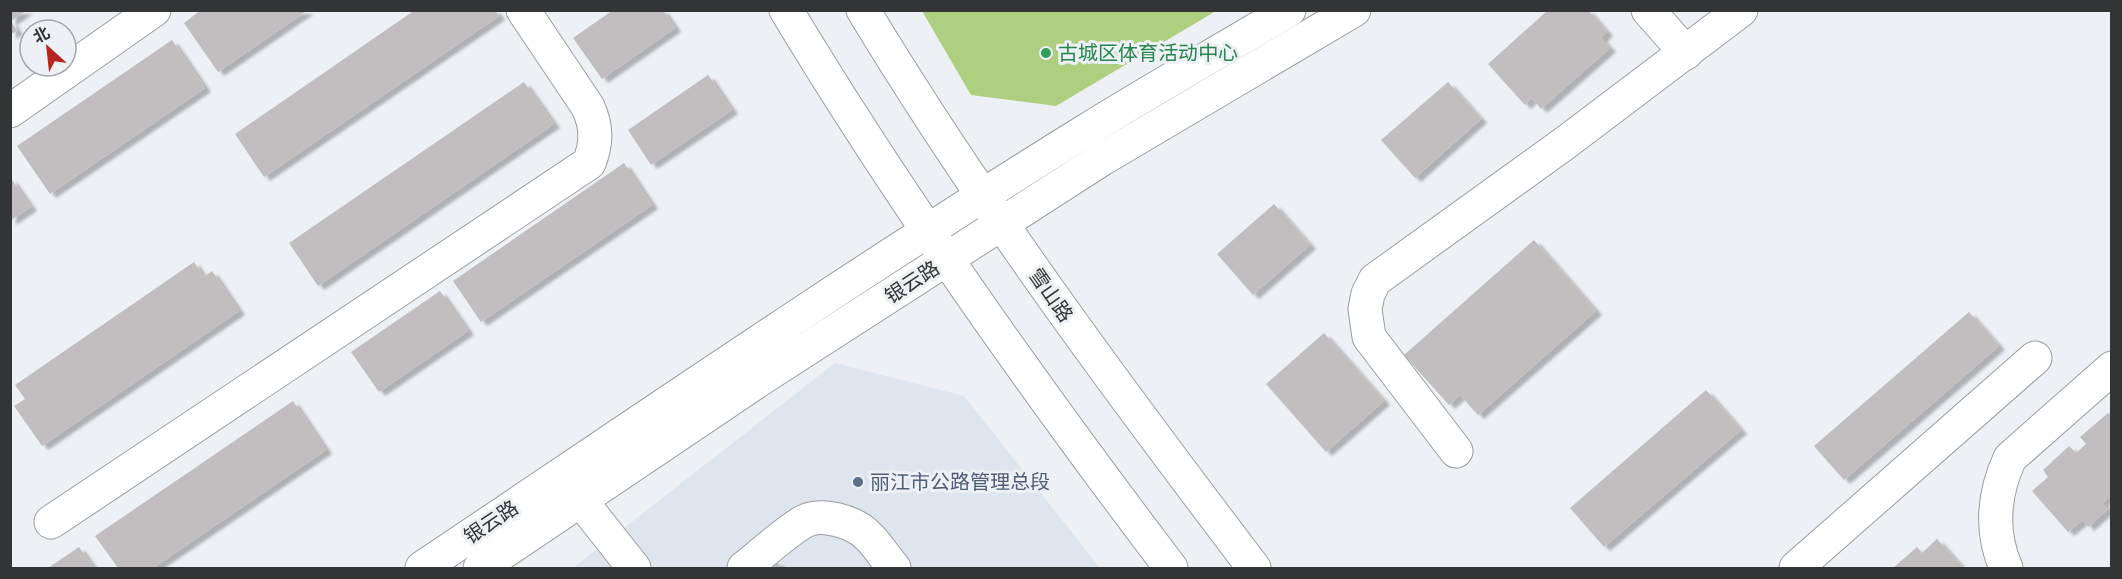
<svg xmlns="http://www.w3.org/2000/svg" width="2122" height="579" font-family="Montserrat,'Noto Sans SC',sans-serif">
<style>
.built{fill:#dee5ef}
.green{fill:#aecf80}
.building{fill:#c2bec0;filter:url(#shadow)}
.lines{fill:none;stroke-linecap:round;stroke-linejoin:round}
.minor-casing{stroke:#9a9da0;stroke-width:35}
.major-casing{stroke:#9a9da0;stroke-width:35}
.minor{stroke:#fff;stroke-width:33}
.major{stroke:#fff;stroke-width:33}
.leisure-dot{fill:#2e9e5b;stroke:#edf0f4;stroke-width:2}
.service-dot{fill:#5c6f8a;stroke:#edf0f4;stroke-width:2}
.labels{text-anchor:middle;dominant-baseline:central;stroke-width:6;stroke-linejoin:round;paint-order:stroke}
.leisure-label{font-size:20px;fill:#27864d;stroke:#edf0f4;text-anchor:start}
.street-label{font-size:20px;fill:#333436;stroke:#edf0f4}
.service-label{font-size:20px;fill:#4e5e75;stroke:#edf0f4;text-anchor:start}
</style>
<defs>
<filter id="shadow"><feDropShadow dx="6" dy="4" stdDeviation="1.5" flood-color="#0004"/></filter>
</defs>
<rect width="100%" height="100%" fill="#edf0f4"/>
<polygon class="built" points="835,363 964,396 1100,568 573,568"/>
<polygon class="green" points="922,11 1216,11 1056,106 971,95"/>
<g class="building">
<polygon points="10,10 27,10 11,21 17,31 10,35"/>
<polygon points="201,10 308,10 218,72 184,23"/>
<polygon points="415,10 495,10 499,16 264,177 235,134"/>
<polygon points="613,10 663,10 675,28 602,79 573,38"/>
<polygon points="1548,10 1588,10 1607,32 1601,38 1610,48 1541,109 1532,98 1525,105 1488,64"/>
<polygon points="172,40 205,88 50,194 17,146"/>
<polygon points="708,75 732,110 651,165 628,130"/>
<polygon points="524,82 554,124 318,286 289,243"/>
<polygon points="1448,82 1481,119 1415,178 1381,140"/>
<polygon points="624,163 652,205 481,322 453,281"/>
<polygon points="10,177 31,207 10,221"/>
<polygon points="1274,204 1310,245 1253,295 1217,254"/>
<polygon points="1534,240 1596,311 1478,415 1460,395 1449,405 1404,355"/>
<polygon points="194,262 204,277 212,271 239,311 42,446 14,406 25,399 15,385"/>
<polygon points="440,291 468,331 379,392 351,352"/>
<polygon points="1969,312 1999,346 1844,480 1814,446"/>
<polygon points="1324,333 1384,401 1326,452 1266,384"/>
<polygon points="1706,390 1741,430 1604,547 1570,508"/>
<polygon points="293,401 326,450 153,568 118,568 95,536"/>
<polygon points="2108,413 2112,416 2112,495 2102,503 2108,509 2088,527 2083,520 2068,532 2032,491 2048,477 2043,470 2069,446 2076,453 2086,444 2080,437"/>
<polygon points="1937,539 1963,568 1893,568 1917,547 1922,553"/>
<polygon points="79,547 94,568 48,568"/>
<polygon points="776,561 782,568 766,568"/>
</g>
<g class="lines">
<defs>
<g id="minor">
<polyline points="1648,10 1686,53"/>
<polyline points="10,111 154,10"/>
<polyline points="1456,451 1369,337 1365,309 1368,294 1375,280 1565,143 1741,10"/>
<polyline points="581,501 634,568"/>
<path d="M51,522L589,163C597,143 597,127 588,107L523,10"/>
<path d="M422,568C641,421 859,271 1084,132C1151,90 1221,51 1289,10"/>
<polyline points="480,568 765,376 1102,159 1354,10"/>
<path d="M744,568C762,554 783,534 803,522C820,512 854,521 868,536C878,545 885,558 894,568"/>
<polyline points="1796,568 2035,358"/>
<path d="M2006,568C1990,531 1993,495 2010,458L2112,368"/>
</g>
<g id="major">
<path d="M786,10C903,204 1034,388 1171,568"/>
<path d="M863,10C981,205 1117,388 1254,568"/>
</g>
</defs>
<use href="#minor" class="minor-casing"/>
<use href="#major" class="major-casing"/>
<use href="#minor" class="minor"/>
<use href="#major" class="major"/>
</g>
<circle class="leisure-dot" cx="1046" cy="53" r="6"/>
<circle class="service-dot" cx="858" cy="482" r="6"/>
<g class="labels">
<g class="leisure-label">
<text x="1058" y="53">古城区体育活动中心</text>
</g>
<g class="street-label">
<text transform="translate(912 282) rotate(-33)">银云路</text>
<text transform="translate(1051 295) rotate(55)">雪山路</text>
<text transform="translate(491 522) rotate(-34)">银云路</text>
</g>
<g class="service-label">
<text x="870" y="482">丽江市公路管理总段</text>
</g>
</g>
<rect width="2122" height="579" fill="none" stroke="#333436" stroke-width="24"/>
<g transform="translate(48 48) rotate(333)"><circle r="28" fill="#edf0f4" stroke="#a3a5a8" stroke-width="1.5"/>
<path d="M0-4.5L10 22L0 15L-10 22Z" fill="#b5261e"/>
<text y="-9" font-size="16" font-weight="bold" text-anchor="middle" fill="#333436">北</text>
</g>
</svg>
